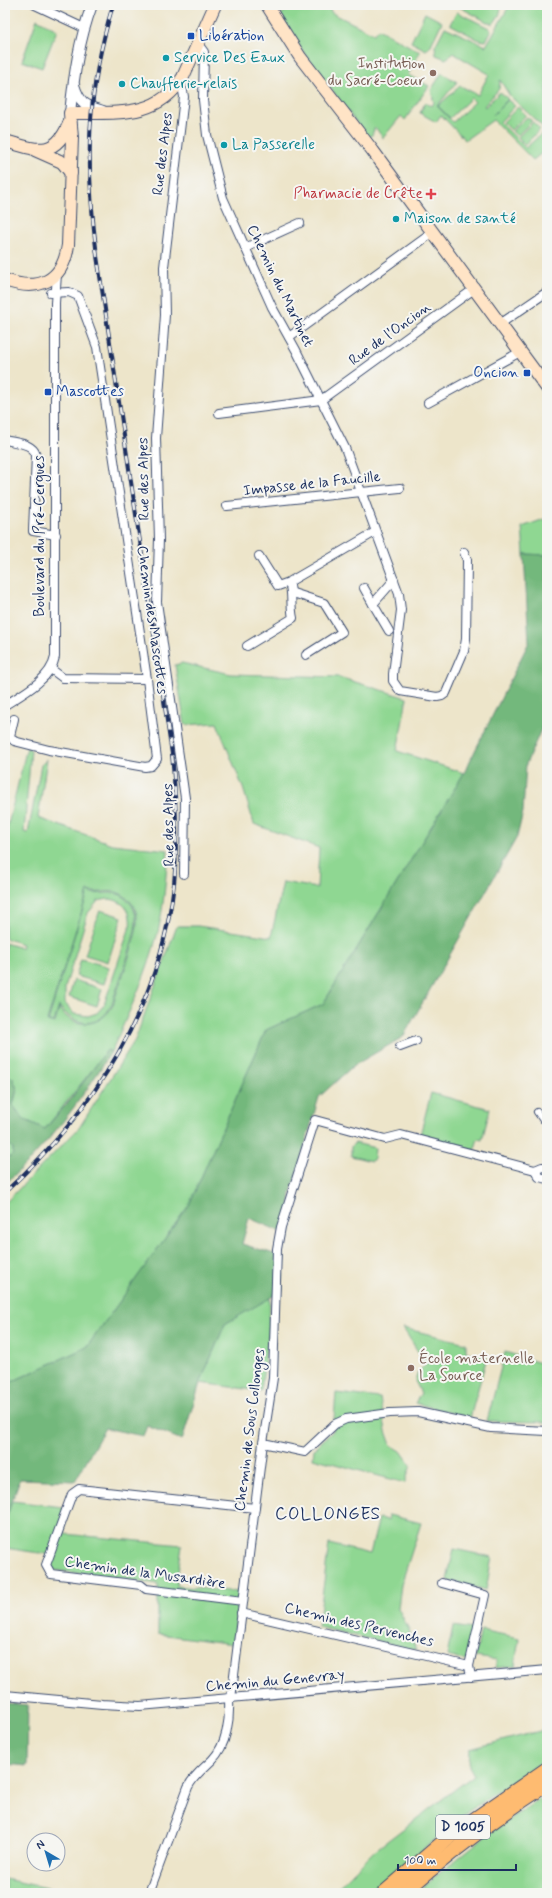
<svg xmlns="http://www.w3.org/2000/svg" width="552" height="1898" font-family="Mynerve,sans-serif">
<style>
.green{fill:#8fd792;stroke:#558378;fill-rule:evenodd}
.forest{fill:#73b87c;stroke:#47746d}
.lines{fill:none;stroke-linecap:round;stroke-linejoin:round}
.pedestrian-casing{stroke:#3a4a6e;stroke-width:8}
.minor-casing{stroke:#3a4a6e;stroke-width:10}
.tertiary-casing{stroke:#3a4a6e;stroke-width:12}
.secondary-casing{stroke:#3a4a6e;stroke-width:14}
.trunk-casing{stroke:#3a4a6e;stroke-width:16}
.pedestrian{stroke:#fff;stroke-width:6}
.minor{stroke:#fff;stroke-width:8}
.tertiary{stroke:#fff;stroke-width:10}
.secondary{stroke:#ffe4c6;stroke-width:12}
.trunk{stroke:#febb71;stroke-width:14}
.rail-casing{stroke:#1b2f5e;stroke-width:4}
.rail{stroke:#f6f6f2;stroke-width:2.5;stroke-dasharray:8;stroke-linecap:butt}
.transit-dot{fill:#1a4fb4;stroke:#f6f6f2;stroke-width:1.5}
.culture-dot{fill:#0f9aa8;stroke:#f6f6f2;stroke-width:1.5}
.education-dot{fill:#8d6e63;stroke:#f6f6f2;stroke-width:1.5}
.health-dot{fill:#e0444e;stroke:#f6f6f2;stroke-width:1.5}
.labels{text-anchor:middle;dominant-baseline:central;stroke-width:4;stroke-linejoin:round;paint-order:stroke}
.shield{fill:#f6f6f2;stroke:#5d6b8a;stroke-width:1}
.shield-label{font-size:14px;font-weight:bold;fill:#1b2f5e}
.transit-label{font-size:15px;fill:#164399;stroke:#f6f6f2;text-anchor:start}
.culture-label{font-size:15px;fill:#0d838f;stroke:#f6f6f2;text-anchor:start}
.education-label{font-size:15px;fill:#785e54;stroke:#f6f6f2;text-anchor:end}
.street-label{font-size:15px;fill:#1b2f5e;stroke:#f6f6f2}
.health-label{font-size:15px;fill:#be3a42;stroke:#f6f6f2;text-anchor:end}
.quarter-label{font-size:17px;letter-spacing:1px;fill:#1b2f5e;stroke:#f6f6f2}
</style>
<rect width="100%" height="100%" fill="#f6f6f2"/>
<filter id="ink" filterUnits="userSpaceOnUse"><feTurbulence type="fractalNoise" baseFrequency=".025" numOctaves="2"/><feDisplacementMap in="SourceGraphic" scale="8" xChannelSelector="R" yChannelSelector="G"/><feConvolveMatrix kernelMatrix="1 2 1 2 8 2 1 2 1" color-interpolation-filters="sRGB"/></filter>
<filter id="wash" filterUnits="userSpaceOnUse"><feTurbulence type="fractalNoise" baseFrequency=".012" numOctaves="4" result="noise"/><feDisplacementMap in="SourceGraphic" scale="16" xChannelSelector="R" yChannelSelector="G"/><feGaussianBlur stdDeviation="0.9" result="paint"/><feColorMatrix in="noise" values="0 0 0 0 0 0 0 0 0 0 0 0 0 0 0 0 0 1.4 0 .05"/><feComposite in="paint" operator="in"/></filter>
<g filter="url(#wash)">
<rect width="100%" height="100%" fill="#ede5ca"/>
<g class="green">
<polygon points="283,5 332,5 330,11 334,14 374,34 378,29 420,52 408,75 429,86 405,120 401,116 383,138 375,127 372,135 368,138 301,49 279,15 286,11"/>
<polygon points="456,5 502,5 499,16 493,24 489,23"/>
<polygon points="507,5 547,5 547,131 510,96 500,80 499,89 484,106 485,107 500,92 508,99 493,115 508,100 515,106 500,122 526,148 541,134 546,137 547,136 547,149 533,160 493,120 465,140 441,115 436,122 420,113 425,103 431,106 434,103 431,90 442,73 457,82 437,106 453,122 475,102 471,98 450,118 438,106 460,86 459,85 478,95 489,74 453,53 446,59 436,55 435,46 445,27 486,46 508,8"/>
<polygon points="457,12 489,28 491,31 486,41 479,40 450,24"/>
<polygon points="425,13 442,22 430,47 426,50 411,42"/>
<polygon points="37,19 57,30 42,68 22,61"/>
<polygon points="518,107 526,115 511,130 503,122"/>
<polygon points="527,117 532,121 517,136 512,131"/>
<polygon points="533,122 540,129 525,145 518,137"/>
<polygon points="547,518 547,555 524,554 522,527"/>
<polygon points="182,663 231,674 339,677 407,698 397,751 464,773 323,1004 266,1030 189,1205 87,1347 9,1383 5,1389 5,1203 79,1128 135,1040 177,926 198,926 271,937 283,882 317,888 319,848 254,824 243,788 217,723 185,725 175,665"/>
<path d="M27,747L31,750L24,832L28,833L41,765L47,759L38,818L112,844L168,850C166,877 164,905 158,932C147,974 129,1013 111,1052L108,1050L45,1129L23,1119L13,1105L17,1089L13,1079L5,1076V943L21,948L22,944L5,938V837ZM88,891C100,895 109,888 121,894C130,899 137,908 137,918C139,935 118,986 113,1005C101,1028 73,1030 59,1008L55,1023L47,1021Z"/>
<path d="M88,892C99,896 110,890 121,895C130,900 135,908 136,918C138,933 117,987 112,1004C100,1030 74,1027 59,1006L54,1022L48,1021ZM108,899C123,900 132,911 130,926L104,1005L97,1013L88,1016L74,1014L65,1003V988L88,913L98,901Z"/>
<polygon points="100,910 122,917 108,962 85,955"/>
<polygon points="81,959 109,967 104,984 76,976"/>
<polygon points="74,980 102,989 97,1006 69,997"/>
<polygon points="431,1093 490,1109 482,1140 478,1139 474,1151 420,1135"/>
<polygon points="5,1142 13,1148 13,1154 5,1162"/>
<polygon points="355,1143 375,1148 374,1159 371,1161 351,1156 351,1146"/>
<polygon points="270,1297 269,1329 261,1391 200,1383 225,1324"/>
<polygon points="403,1328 466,1343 466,1352 487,1357 470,1418 415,1403 421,1393 415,1381 418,1372 426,1364"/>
<polygon points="505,1352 547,1365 547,1422 487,1421"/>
<polygon points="336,1393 380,1398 386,1431 391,1445 401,1451 411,1465 405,1483 313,1458 314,1449 333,1431"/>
<polygon points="12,1501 63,1507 64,1534 182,1545 176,1586 239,1592 233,1644 158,1634 158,1584 53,1570 46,1554 5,1548 5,1521"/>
<polygon points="389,1515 421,1523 401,1585 398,1608 409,1630 416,1650 318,1627 329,1544 370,1554 379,1518 388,1520"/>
<polygon points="454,1549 492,1557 486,1590 447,1580"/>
<polygon points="453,1626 473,1629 467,1661 447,1656"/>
<polygon points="481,1630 519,1638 515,1666 495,1668 497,1660 475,1657"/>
<polygon points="547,1725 547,1759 466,1813 373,1893 332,1893 374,1851 474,1775 469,1766 470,1749 540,1731"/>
<polygon points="547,1794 547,1893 415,1893 488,1834"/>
<polygon points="5,1879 70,1893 5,1893"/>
</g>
<g class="forest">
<polygon points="524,554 547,555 547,716 526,764 523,812 517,837 403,1037 353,1066 319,1097 291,1192 286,1234 249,1218 242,1244 284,1257 282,1291 225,1324 200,1383 182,1440 147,1426 143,1436 105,1428 75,1481 20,1479 5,1521 5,1389 9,1383 87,1347 189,1205 266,1030 323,1004 464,773 529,642"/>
<path d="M107,1050L111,1052C81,1101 48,1145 5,1184V1162L13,1154V1148L5,1142V1076L13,1078L17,1089L13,1105L23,1119L45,1129L70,1100Z"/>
<polygon points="5,1703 28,1705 27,1766 6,1764 5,1766"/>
</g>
</g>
<g filter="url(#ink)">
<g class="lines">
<defs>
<polyline id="pedestrian" points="537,1112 542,1119 547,1120"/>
<g id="minor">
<polyline points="35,5 84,28"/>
<polyline points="198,44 204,52 203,100 207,135 223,198 272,307 296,350 345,448 399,594 401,610 393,674 393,681 400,691 437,697 442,696 446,693 464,651 466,639 467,560 464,552"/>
<polyline points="179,84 183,91 184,97 164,267 165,315 156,438 159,539 157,602 185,798 184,874"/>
<polyline points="245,248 300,223"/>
<polyline points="500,324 547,292"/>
<polyline points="289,337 432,233"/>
<polyline points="428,403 520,352"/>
<polyline points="219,413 321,400 474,289"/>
<path d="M5,440C16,443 33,443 36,455L33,531L56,535"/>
<polyline points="227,506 400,488"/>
<polyline points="259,556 278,586 289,582"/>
<polyline points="364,588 373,604"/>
<polyline points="293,593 324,603 342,632 306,655"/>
<polyline points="389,631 373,604 394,580"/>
<path d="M247,646L293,618C290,605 293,594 289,582L375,532"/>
<polyline points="51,669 63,678 147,679"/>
<path d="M5,705C23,694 51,679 55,657V303L57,274"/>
<polyline points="14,719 10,736 14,741 49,750 145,767 151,766 157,759 147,679 97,347 78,296 69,292 51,293"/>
<polyline points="400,1047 416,1041"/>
<polyline points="535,1170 539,1177 547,1179"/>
<polyline points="263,1443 305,1452 335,1424 346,1419 390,1413 418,1412 491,1428 547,1431"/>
<polyline points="442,1583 485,1595 469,1666"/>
<polyline points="243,1601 146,1589 141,1585 51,1574 46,1565 72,1494 79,1489 255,1508"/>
<polyline points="241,1613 469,1666 471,1677"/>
<polyline points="5,1695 102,1704 140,1706 547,1670"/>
<polyline points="231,1699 263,1443 273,1378 277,1249 281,1227 315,1120 385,1139 401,1135 535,1170 542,1167 547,1168"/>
<path d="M149,1893L188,1787C194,1775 203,1769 212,1760C227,1745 230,1719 229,1699"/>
</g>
<g id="tertiary">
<path d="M74,85C80,104 85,105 103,111"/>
<path d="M70,113C74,75 79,40 92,5"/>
</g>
<g id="secondary">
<polyline points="267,5 300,57 373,151 547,388"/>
<path d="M5,141C36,150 56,159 70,121"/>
<polyline points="35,150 62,162 71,173"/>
<path d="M5,280C38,292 63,282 68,245L72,138L70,113C113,112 157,120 183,77L215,5"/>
</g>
<g id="trunk">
<polyline points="384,1893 449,1837 547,1769"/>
<path d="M403,1893C449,1853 496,1817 547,1784"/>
</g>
</defs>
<use href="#pedestrian" class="pedestrian-casing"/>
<use href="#minor" class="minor-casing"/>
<use href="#tertiary" class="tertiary-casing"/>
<use href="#secondary" class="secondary-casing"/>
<use href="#trunk" class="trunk-casing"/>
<use href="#pedestrian" class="pedestrian"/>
<use href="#minor" class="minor"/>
<use href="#tertiary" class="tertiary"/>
<use href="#secondary" class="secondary"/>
<use href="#trunk" class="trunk"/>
<defs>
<path id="rail" d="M5,1192C95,1110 160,1007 174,884C178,840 176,797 172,754L97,256C85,164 86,94 113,5"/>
</defs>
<use href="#rail" class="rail-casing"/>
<use href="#rail" class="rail"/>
</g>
</g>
<g class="transit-dot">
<rect x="187" y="32" width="8" height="8" rx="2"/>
<rect x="523" y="369" width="8" height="8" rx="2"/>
<rect x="44" y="388" width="8" height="8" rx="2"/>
</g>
<g class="culture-dot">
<circle cx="166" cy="58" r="4"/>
<circle cx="122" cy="84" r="4"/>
<circle cx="224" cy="145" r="4"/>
<circle cx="396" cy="219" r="4"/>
</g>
<g class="education-dot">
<circle cx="433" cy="73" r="4"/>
<circle cx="411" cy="1368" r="4"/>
</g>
<path class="health-dot" d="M429 188h4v4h4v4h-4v4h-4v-4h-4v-4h4z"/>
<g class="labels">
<rect class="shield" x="436" y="1815" width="54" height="24" rx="3"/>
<g class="shield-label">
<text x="463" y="1827">D 1005</text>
</g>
<g class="transit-label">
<text x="199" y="36">Libération</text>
<text x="519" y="373" text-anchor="end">Oncion</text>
<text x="56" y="392">Mascottes</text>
</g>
<g class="culture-label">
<text x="174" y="58">Service Des Eaux</text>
<text x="130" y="84">Chaufferie-relais</text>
<text x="232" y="145">La Passerelle</text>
<text x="404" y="219">Maison de santé</text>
</g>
<g class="education-label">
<text x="425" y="64">Institution<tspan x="425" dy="17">du Sacré-Coeur</tspan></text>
<text x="419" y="1359" text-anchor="start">École maternelle<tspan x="419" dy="17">La Source</tspan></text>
</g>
<g class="street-label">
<text transform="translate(163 154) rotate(-83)">Rue des Alpes</text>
<text transform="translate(280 286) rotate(64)">Chemin du Martinet</text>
<text transform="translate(390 334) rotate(-36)">Rue de l'Oncion</text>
<text transform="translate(144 479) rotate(-91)">Rue des Alpes</text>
<text transform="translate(312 484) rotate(-6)">Impasse de la Faucille</text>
<text transform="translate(40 536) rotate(-90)">Boulevard du Pré-Cergues</text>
<text transform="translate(152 620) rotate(82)">Chemin des Mascottes</text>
<text transform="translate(169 825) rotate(-91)">Rue des Alpes</text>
<text transform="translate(250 1430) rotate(-83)">Chemin de Sous Collonges</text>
<text transform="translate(145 1573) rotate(8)">Chemin de la Musardière</text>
<text transform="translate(359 1625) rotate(13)">Chemin des Pervenches</text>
<text transform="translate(275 1681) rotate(-5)">Chemin du Genevray</text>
</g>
<g class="health-label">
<text x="423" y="194">Pharmacie de Crête</text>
</g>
<g class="quarter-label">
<text x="328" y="1514">COLLONGES</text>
</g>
</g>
<rect width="552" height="1898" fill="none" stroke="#f6f6f2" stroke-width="20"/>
<g transform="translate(46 1852) rotate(322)"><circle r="19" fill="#f6f6f2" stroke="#9ea6b7"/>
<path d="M0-3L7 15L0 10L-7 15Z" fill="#1f6fb2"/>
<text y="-6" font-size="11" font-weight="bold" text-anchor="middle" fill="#1b2f5e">N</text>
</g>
<path d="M398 1864v6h118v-6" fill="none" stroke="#1b2f5e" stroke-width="2"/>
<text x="404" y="1864" font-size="12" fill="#1b2f5e" stroke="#f6f6f2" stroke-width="3" paint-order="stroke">100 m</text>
</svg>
